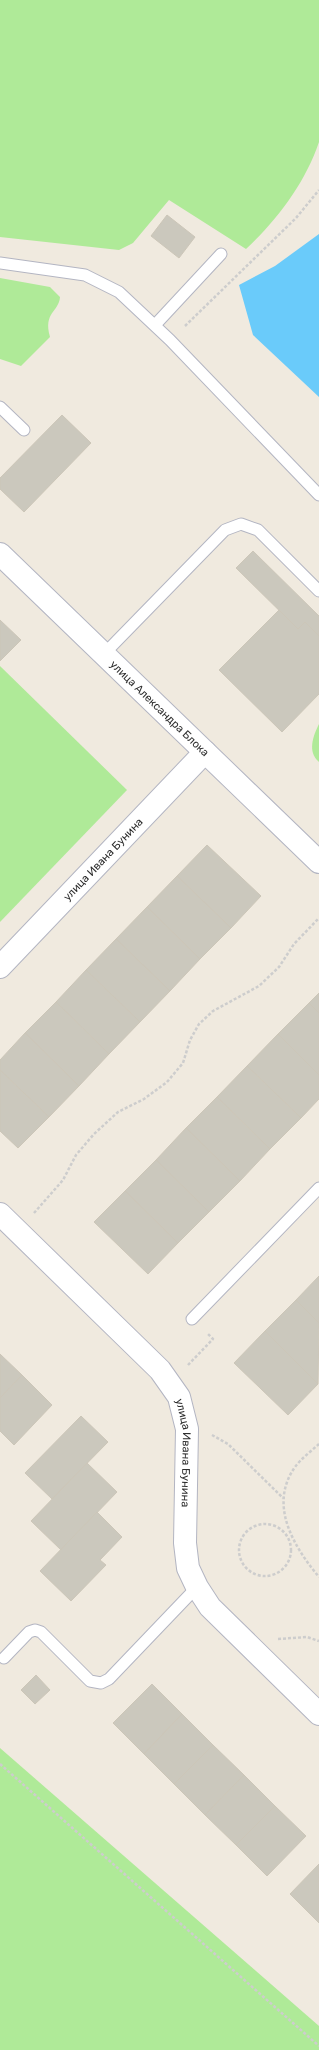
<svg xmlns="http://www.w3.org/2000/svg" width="319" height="2050" font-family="Rubik,sans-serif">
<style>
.green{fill:#afea98}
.water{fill:#6acbfa}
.building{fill:#cbc8bd;stroke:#ccc6b8}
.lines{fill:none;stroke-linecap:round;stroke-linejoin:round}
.lane-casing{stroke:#b3b5c2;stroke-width:13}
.street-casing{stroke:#b3b5c2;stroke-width:24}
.path{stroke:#cdcdcd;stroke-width:2.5;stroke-dasharray:3 2;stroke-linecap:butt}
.lane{stroke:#fff;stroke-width:11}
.street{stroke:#fff;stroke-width:22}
.labels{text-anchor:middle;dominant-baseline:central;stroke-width:3.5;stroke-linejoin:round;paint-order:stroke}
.street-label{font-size:11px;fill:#2d2d2d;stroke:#fff}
</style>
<rect width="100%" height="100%" fill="#f0eadf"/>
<g class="green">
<path d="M0,0H319V142C305,183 278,219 246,249L169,200L133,243L119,250L0,237Z"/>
<path d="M0,278L50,287L60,297C59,312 43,312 50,337L21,366L0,359Z"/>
<polygon points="0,666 127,790 0,922"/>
<path d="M319,724V762C307,752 313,736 319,724Z"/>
<polygon points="0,1748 319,2026 319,2050 0,2050"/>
</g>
<polygon class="water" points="319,234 319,397 253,335 239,285 275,266"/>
<g class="building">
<polygon points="167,215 195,237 179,258 151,236"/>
<polygon points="62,415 91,443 24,512 0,489 0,478"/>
<polygon points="253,551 319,616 319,636 305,622 298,629 236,568"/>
<polygon points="279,610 298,629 305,622 319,636 319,694 282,732 219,670"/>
<polygon points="0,620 21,640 0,661"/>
<polygon points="207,845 261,896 231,928 177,876"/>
<polygon points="177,876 231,928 200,959 147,907"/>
<polygon points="147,907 200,959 170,991 116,939"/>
<polygon points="116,939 170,991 140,1022 86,970"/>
<polygon points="86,970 140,1022 109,1054 56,1002"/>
<polygon points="319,993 319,1013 309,1003"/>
<polygon points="56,1002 109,1054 79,1086 25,1033"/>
<polygon points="309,1003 319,1013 319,1075 278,1034"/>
<polygon points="25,1033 79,1086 49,1117 0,1070 0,1060"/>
<polygon points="278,1034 319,1075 319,1099 301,1118 247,1066"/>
<polygon points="247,1066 301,1118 270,1149 217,1097"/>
<polygon points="0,1070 49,1117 18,1148 0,1131"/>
<polygon points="217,1097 270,1149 240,1181 186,1128"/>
<polygon points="186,1128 240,1181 209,1212 156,1160"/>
<polygon points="156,1160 209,1212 178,1243 125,1191"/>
<polygon points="125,1191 178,1243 148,1274 94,1222"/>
<polygon points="319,1276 319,1323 296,1300"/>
<polygon points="296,1300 319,1323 318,1384 265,1331"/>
<polygon points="265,1331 318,1384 288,1415 234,1363"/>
<polygon points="0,1354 22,1375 0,1398"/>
<polygon points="22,1375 52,1405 14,1445 0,1431 0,1398"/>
<polygon points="81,1416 108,1442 52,1499 25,1473"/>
<polygon points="87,1463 117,1492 61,1550 31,1521"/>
<polygon points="97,1512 122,1537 100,1560 106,1565 71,1601 40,1571"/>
<polygon points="36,1675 50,1690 35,1704 21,1690"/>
<polygon points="152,1684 182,1714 144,1754 113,1723"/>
<polygon points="182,1714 213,1745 174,1784 144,1754"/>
<polygon points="213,1745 244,1775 205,1815 174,1784"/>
<polygon points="244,1775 275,1806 236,1845 205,1815"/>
<polygon points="275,1806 306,1836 267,1876 236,1845"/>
<polygon points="319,1864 319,1923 290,1894"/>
</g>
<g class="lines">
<defs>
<g id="lane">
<polyline points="0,263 85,275 119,292 170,340 319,495"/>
<polyline points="155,325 221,254"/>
<polyline points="0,407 24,430"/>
<polyline points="104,654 225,530 241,524 258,530 319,591"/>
<polyline points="192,1319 319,1188"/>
<polyline points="4,1658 29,1632 35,1630 41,1632 90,1681 101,1683 109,1679 197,1587"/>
</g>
<g id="street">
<path id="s1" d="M0,554L319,862"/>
<path id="s2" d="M0,967L205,752"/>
<path id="s3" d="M0,1214L160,1370L179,1397L187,1429L185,1543L188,1568L197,1587L210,1607L319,1714"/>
</g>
</defs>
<use href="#lane" class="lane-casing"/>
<use href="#street" class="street-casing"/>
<g class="path">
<polyline points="185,326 296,218 319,190"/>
<polyline points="34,1213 63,1180 76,1155 94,1134 118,1112 144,1099 167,1082 183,1063 190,1040 199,1024 213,1011 259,986 279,967 294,944 319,918"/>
<polyline points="188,1365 213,1339 207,1333"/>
<polyline points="212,1435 228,1444 283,1498"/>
<path d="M319,1444C311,1451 301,1459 295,1467C268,1505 294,1547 319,1577"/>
<circle cx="265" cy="1550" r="26"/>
<polyline points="278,1639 307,1637 319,1641"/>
<polyline points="0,1764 319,2046"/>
</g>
<use href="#lane" class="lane"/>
<use href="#street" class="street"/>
</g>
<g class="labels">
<g class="street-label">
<text stroke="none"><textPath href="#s1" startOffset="222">улица Александра Блока</textPath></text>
<text stroke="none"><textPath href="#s2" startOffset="149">улица Ивана Бунина</textPath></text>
<text stroke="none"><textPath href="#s3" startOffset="313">улица Ивана Бунина</textPath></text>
</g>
</g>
</svg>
